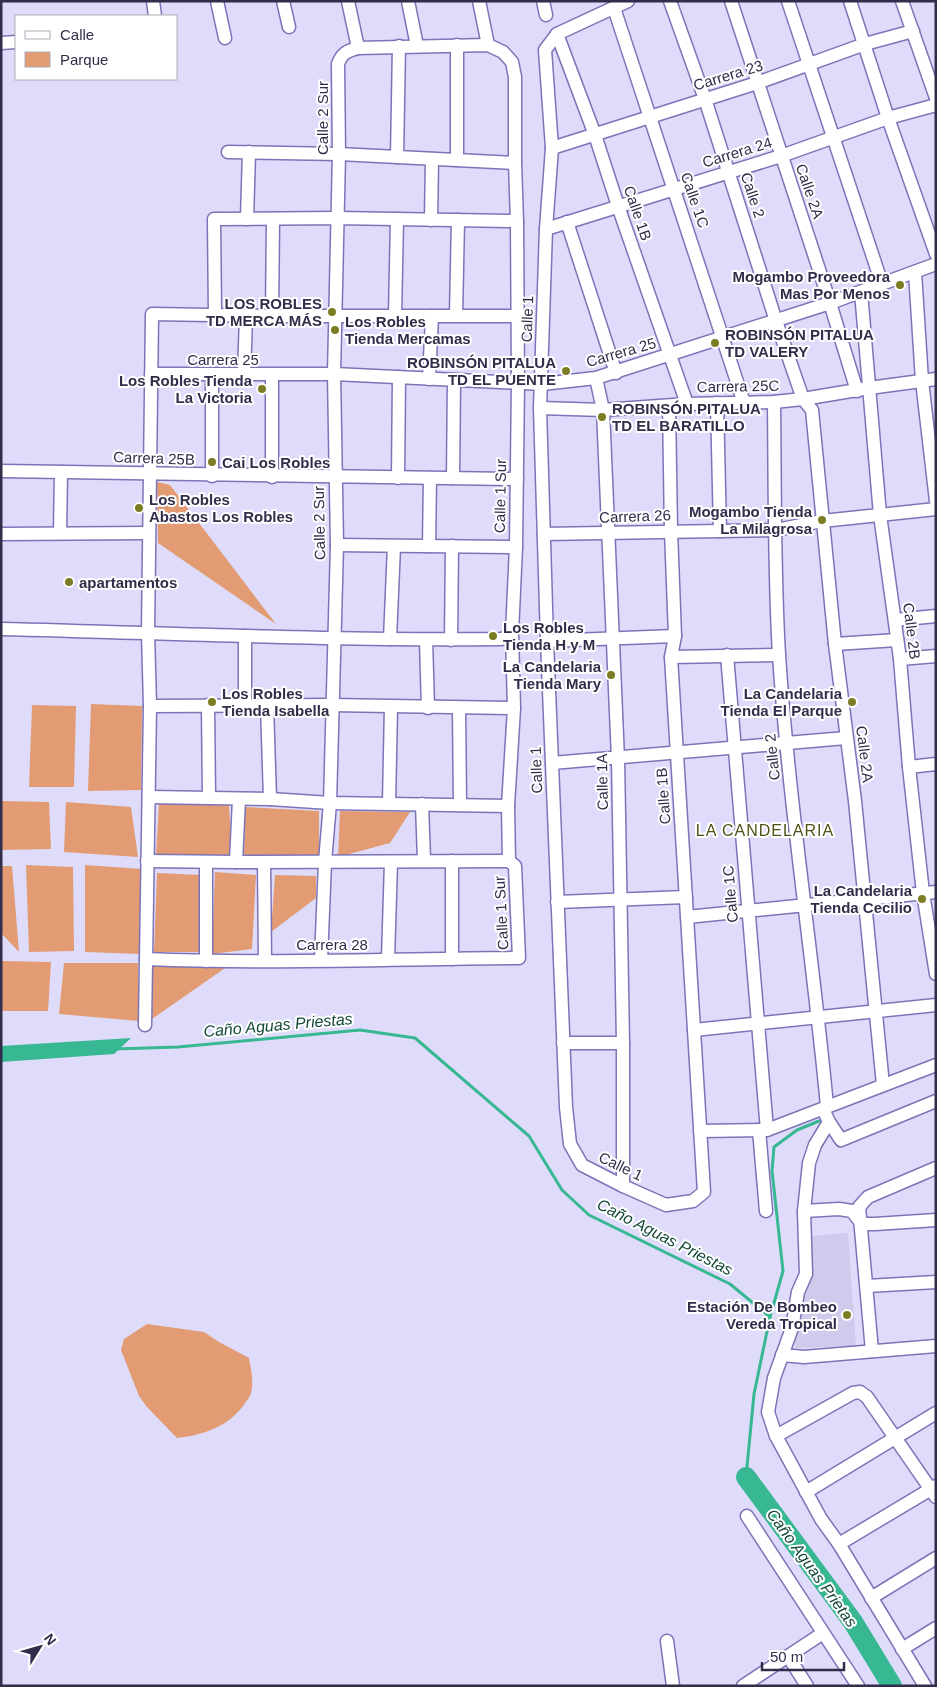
<svg xmlns="http://www.w3.org/2000/svg" width="937" height="1687" font-family="Helvetica,sans-serif">
<style>
.built{fill:#cecbec}
.green{fill:#e29b73}
.water{fill:#37b792}
.lines{fill:none;stroke-linecap:round;stroke-linejoin:round}
.stream{stroke:#37b792;stroke-width:3}
.river{stroke:#37b792;stroke-width:20}
.street-casing{stroke:#7d74b8;stroke-width:15}
.street{stroke:#fff;stroke-width:12}
.poi-dot{fill:#7c7c24;stroke:#fff;stroke-width:2}
.labels{text-anchor:middle;dominant-baseline:central;stroke-width:4;stroke-linejoin:round;paint-order:stroke}
.street-label{font-size:15px;fill:#312d4a;stroke:#fff}
.poi-label{font-size:15px;font-weight:bold;fill:#312d4a;stroke:#fff;text-anchor:end}
.neighbourhood-label{font-size:16px;letter-spacing:1px;fill:#525216;stroke:#fff}
.water-label{font-size:16px;font-style:italic;fill:#144839;stroke:#fff}
</style>
<rect width="100%" height="100%" fill="#dedcfa"/>
<polygon class="built" points="848,1233 856,1346 796,1348 794,1343 807,1285 811,1236"/>
<g class="green">
<polygon points="157,482 170,485 276,624 158,543"/>
<polygon points="91,704 142,706 141,790 88,791"/>
<polygon points="32,705 76,706 74,787 29,787"/>
<polygon points="1,801 49,802 51,849 1,850"/>
<polygon points="66,802 131,807 138,857 64,852"/>
<polygon points="159,803 229,805 232,859 156,856"/>
<polygon points="245,807 319,811 319,861 244,858"/>
<polygon points="340,811 410,812 390,843 338,857"/>
<polygon points="26,865 73,867 74,951 29,952"/>
<polygon points="85,865 142,869 140,954 85,952"/>
<polygon points="1,866 12,866 19,952 1,933"/>
<polygon points="215,872 256,875 252,949 212,954"/>
<polygon points="157,873 200,875 199,952 154,952"/>
<polygon points="275,875 316,876 316,898 271,932"/>
<polygon points="1,961 51,962 48,1011 1,1011"/>
<polygon points="64,963 138,963 139,1021 59,1014"/>
<polygon points="153,964 228,966 152,1019"/>
<path d="M147,1324L204,1332L219,1342L249,1358C251,1369 254,1381 251,1393C250,1397 247,1400 245,1403C230,1426 204,1435 177,1438L147,1407L139,1396L121,1350L124,1339Z"/>
</g>
<polygon class="water" points="131,1038 114,1054 1,1062 1,1046"/>
<g class="lines">
<g class="stream">
<polyline points="114,1049 178,1047 360,1030 415,1038 529,1136 562,1190 589,1215 730,1284 770,1317 754,1394 746,1477"/>
<polyline points="770,1317 783,1271 772,1171 774,1147 797,1130 819,1121"/>
</g>
<polyline class="river" points="746,1477 853,1622 892,1686"/>
<defs>
<g id="street">
<polyline points="153,1 155,16"/>
<polyline points="217,1 225,38"/>
<polyline points="283,1 289,27"/>
<polyline points="348,1 358,48"/>
<polyline points="408,1 417,46"/>
<polyline points="479,1 488,45"/>
<polyline points="543,1 546,15"/>
<polyline points="628,1 557,34 545,50 552,148 546,229 540,408 547,641 566,1107 570,1144 582,1165 623,1186 666,1205 693,1201 704,1192 671,657 675,636 671,531 669,406"/>
<polyline points="670,1 705,99 776,321 803,399 812,410 835,644 855,801 883,1085"/>
<polyline points="731,1 830,303 857,391"/>
<polyline points="788,1 882,284"/>
<polyline points="850,1 888,118 936,254"/>
<polyline points="902,1 936,98"/>
<polyline points="614,8 744,403"/>
<polyline points="557,34 595,135 618,206 687,404"/>
<polyline points="1,43 16,42"/>
<polyline points="552,148 757,83 865,44 913,31"/>
<polyline points="228,152 339,154 515,163"/>
<polyline points="397,157 399,46"/>
<polyline points="457,160 457,45"/>
<polyline points="247,219 249,152"/>
<polyline points="431,220 432,159"/>
<polyline points="567,222 616,373"/>
<polyline points="546,229 781,156 888,118 936,105"/>
<polyline points="915,272 922,381 936,501"/>
<polyline points="861,292 880,515 900,659 909,767 923,893 936,974"/>
<polyline points="215,315 214,219 337,218 517,221"/>
<polyline points="456,315 458,220"/>
<polyline points="272,316 273,219"/>
<polyline points="395,316 397,219"/>
<polyline points="151,374 334,374 542,384 596,378 830,303 936,264"/>
<polyline points="244,375 246,316"/>
<polyline points="596,378 603,410 618,759 623,1043 623,1186"/>
<polyline points="429,379 432,316"/>
<path d="M774,402C775,487 774,571 779,655C789,806 813,956 827,1106L824,1111L829,1122L815,1145L809,1163L804,1211L806,1274L798,1292L792,1328L774,1378L768,1412L776,1436L821,1519L839,1544L925,1686"/>
<polyline points="717,403 720,531"/>
<polyline points="540,408 603,410 687,404 774,402 803,399 869,388 936,379"/>
<path d="M1,471C173,475 345,477 517,479"/>
<polyline points="212,476 212,375"/>
<polyline points="272,477 272,375"/>
<polyline points="398,478 399,377"/>
<polyline points="453,478 454,380"/>
<polyline points="60,533 61,472"/>
<polyline points="1,534 149,533"/>
<polyline points="544,534 776,530 822,521 936,509"/>
<polyline points="337,545 516,547"/>
<polyline points="429,546 430,478"/>
<polyline points="895,620 936,616"/>
<path d="M1,629C168,633 334,641 501,639L508,637L512,633"/>
<polyline points="390,639 394,546"/>
<polyline points="426,640 428,708"/>
<polyline points="451,640 452,546"/>
<polyline points="547,641 675,636"/>
<polyline points="835,644 897,640"/>
<polyline points="727,655 767,1130"/>
<polyline points="671,657 779,655"/>
<polyline points="900,659 936,656"/>
<polyline points="208,705 209,798"/>
<polyline points="245,705 245,636"/>
<polyline points="267,705 270,799"/>
<polyline points="150,706 331,705 514,708"/>
<polyline points="459,708 460,805"/>
<polyline points="552,763 846,738"/>
<polyline points="909,767 936,764"/>
<polyline points="149,797 270,799 330,803 508,806"/>
<polyline points="389,803 391,707"/>
<polyline points="422,804 424,860"/>
<polyline points="147,861 236,862 509,861"/>
<polyline points="236,862 239,799"/>
<polyline points="264,862 265,960"/>
<polyline points="557,902 686,897"/>
<polyline points="687,917 936,892"/>
<path d="M146,959C270,964 395,959 519,958L515,866L509,861L508,806L514,708L512,633L516,547L518,382L517,221L515,163V77L512,62L503,52L488,45L358,48C347,51 342,53 338,64L339,154L334,374L337,545L330,803L325,862L321,960"/>
<polyline points="388,959 391,862"/>
<polyline points="452,959 452,861"/>
<polyline points="206,961 206,862"/>
<polyline points="145,1025 150,706 148,633 152,314 272,316 518,316"/>
<polyline points="694,1030 936,1005"/>
<polyline points="563,1043 623,1043"/>
<polyline points="829,1122 841,1140 936,1101"/>
<polyline points="759,1130 766,1211"/>
<polyline points="700,1131 767,1130 936,1065"/>
<polyline points="804,1211 839,1209 852,1211 862,1224 875,1224 936,1220"/>
<polyline points="867,1286 936,1282"/>
<polyline points="872,1351 859,1207 868,1197 936,1168"/>
<polyline points="782,1355 804,1357 936,1346"/>
<polyline points="776,1436 853,1393 860,1392 867,1397 936,1497"/>
<polyline points="806,1492 936,1413"/>
<polyline points="747,1516 858,1686"/>
<polyline points="839,1544 936,1486"/>
<polyline points="871,1598 936,1558"/>
<polyline points="667,1641 673,1686"/>
<polyline points="902,1649 936,1628"/>
<polyline points="788,1656 807,1686"/>
<polyline points="743,1686 823,1633"/>
</g>
</defs>
<use href="#street" class="street-casing"/>
<use href="#street" class="street"/>
</g>
<g class="poi-dot">
<circle cx="900" cy="285" r="5"/>
<circle cx="332" cy="312" r="5"/>
<circle cx="335" cy="330" r="5"/>
<circle cx="715" cy="343" r="5"/>
<circle cx="566" cy="371" r="5"/>
<circle cx="262" cy="389" r="5"/>
<circle cx="602" cy="417" r="5"/>
<circle cx="212" cy="462" r="5"/>
<circle cx="139" cy="508" r="5"/>
<circle cx="822" cy="520" r="5"/>
<circle cx="69" cy="582" r="5"/>
<circle cx="493" cy="636" r="5"/>
<circle cx="611" cy="675" r="5"/>
<circle cx="212" cy="702" r="5"/>
<circle cx="852" cy="702" r="5"/>
<circle cx="922" cy="899" r="5"/>
<circle cx="847" cy="1315" r="5"/>
</g>
<g class="labels">
<g class="street-label">
<text transform="translate(728 75) rotate(-17)">Carrera 23</text>
<text transform="translate(322 118) rotate(-90)">Calle 2 Sur</text>
<text transform="translate(737 152) rotate(-17)">Carrera 24</text>
<text transform="translate(810 191) rotate(71)">Calle 2A</text>
<text transform="translate(753 195) rotate(72)">Calle 2</text>
<text transform="translate(695 200) rotate(71)">Calle 1C</text>
<text transform="translate(638 213) rotate(71)">Calle 1B</text>
<text transform="translate(527 319) rotate(-88)">Calle 1</text>
<text transform="translate(621 352) rotate(-16)">Carrera 25</text>
<text x="223" y="359">Carrera 25</text>
<text transform="translate(738 386) rotate(-1)">Carrera 25C</text>
<text transform="translate(154 458) rotate(2)">Carrera 25B</text>
<text transform="translate(500 496) rotate(-89)">Calle 1 Sur</text>
<text transform="translate(635 516) rotate(-2)">Carrera 26</text>
<text transform="translate(319 523) rotate(-91)">Calle 2 Sur</text>
<text transform="translate(912 631) rotate(83)">Calle 2B</text>
<text transform="translate(865 754) rotate(83)">Calle 2A</text>
<text transform="translate(772 757) rotate(-96)">Calle 2</text>
<text transform="translate(536 770) rotate(-92)">Calle 1</text>
<text transform="translate(602 782) rotate(-91)">Calle 1A</text>
<text transform="translate(663 796) rotate(-94)">Calle 1B</text>
<text transform="translate(730 894) rotate(-95)">Calle 1C</text>
<text transform="translate(501 913) rotate(-93)">Calle 1 Sur</text>
<text x="332" y="944">Carrera 28</text>
<text transform="translate(621 1166) rotate(26)">Calle 1</text>
</g>
<g class="poi-label">
<text x="890" y="276">Mogambo Proveedora<tspan x="890" dy="17">Mas Por Menos</tspan></text>
<text x="322" y="303">LOS ROBLES<tspan x="322" dy="17">TD MERCA MÁS</tspan></text>
<text x="345" y="321" text-anchor="start">Los Robles<tspan x="345" dy="17">Tienda Mercamas</tspan></text>
<text x="725" y="334" text-anchor="start">ROBINSÓN PITALUA<tspan x="725" dy="17">TD VALERY</tspan></text>
<text x="556" y="362">ROBINSÓN PITALUA<tspan x="556" dy="17">TD EL PUENTE</tspan></text>
<text x="252" y="380">Los Robles Tienda<tspan x="252" dy="17">La Victoria</tspan></text>
<text x="612" y="408" text-anchor="start">ROBINSÓN PITALUA<tspan x="612" dy="17">TD EL BARATILLO</tspan></text>
<text x="222" y="462" text-anchor="start">Cai Los Robles</text>
<text x="149" y="499" text-anchor="start">Los Robles<tspan x="149" dy="17">Abastos Los Robles</tspan></text>
<text x="812" y="511">Mogambo Tienda<tspan x="812" dy="17">La Milagrosa</tspan></text>
<text x="79" y="582" text-anchor="start">apartamentos</text>
<text x="503" y="627" text-anchor="start">Los Robles<tspan x="503" dy="17">Tienda H y M</tspan></text>
<text x="601" y="666">La Candelaria<tspan x="601" dy="17">Tienda Mary</tspan></text>
<text x="222" y="693" text-anchor="start">Los Robles<tspan x="222" dy="17">Tienda Isabella</tspan></text>
<text x="842" y="693">La Candelaria<tspan x="842" dy="17">Tienda El Parque</tspan></text>
<text x="912" y="890">La Candelaria<tspan x="912" dy="17">Tienda Cecilio</tspan></text>
<text x="837" y="1306">Estación De Bombeo<tspan x="837" dy="17">Vereda Tropical</tspan></text>
</g>
<g class="neighbourhood-label">
<text x="765" y="830">LA CANDELARIA</text>
</g>
<g class="water-label">
<text transform="translate(278 1025) rotate(-5)">Caño Aguas Priestas</text>
<text transform="translate(665 1237) rotate(27)">Caño Aguas Priestas</text>
<text transform="translate(812 1568) rotate(54)">Caño Aguas Prietas</text>
</g>
</g>
<rect width="937" height="1687" fill="none" stroke="#312d4a" stroke-width="5"/>
<rect x="15" y="15" width="162" height="65" fill="#ffffff" stroke="#adabb7"/>
<rect x="25" y="31" width="25" height="8" fill="#ffffff" stroke="#adabb7"/>
<text x="60" y="40" font-size="15" fill="#312d4a">Calle</text>
<rect x="25" y="52" width="25" height="15" fill="#e29b73" stroke="#adabb7"/>
<text x="60" y="65" font-size="15" fill="#312d4a">Parque</text>
<g transform="translate(40 1647) rotate(53)" stroke="#ffffff" stroke-width="4" paint-order="stroke">
<path d="M0-4L9 19L0 12L-9 19Z" fill="#312d4a"/>
<text y="-8" font-size="14" font-weight="bold" text-anchor="middle" fill="#312d4a">N</text>
</g>
<path d="M762 1662v8h82v-8" fill="none" stroke="#312d4a" stroke-width="2.5"/>
<text x="770" y="1662" font-size="15" fill="#312d4a" stroke="#ffffff" stroke-width="4" paint-order="stroke">50 m</text>
</svg>
